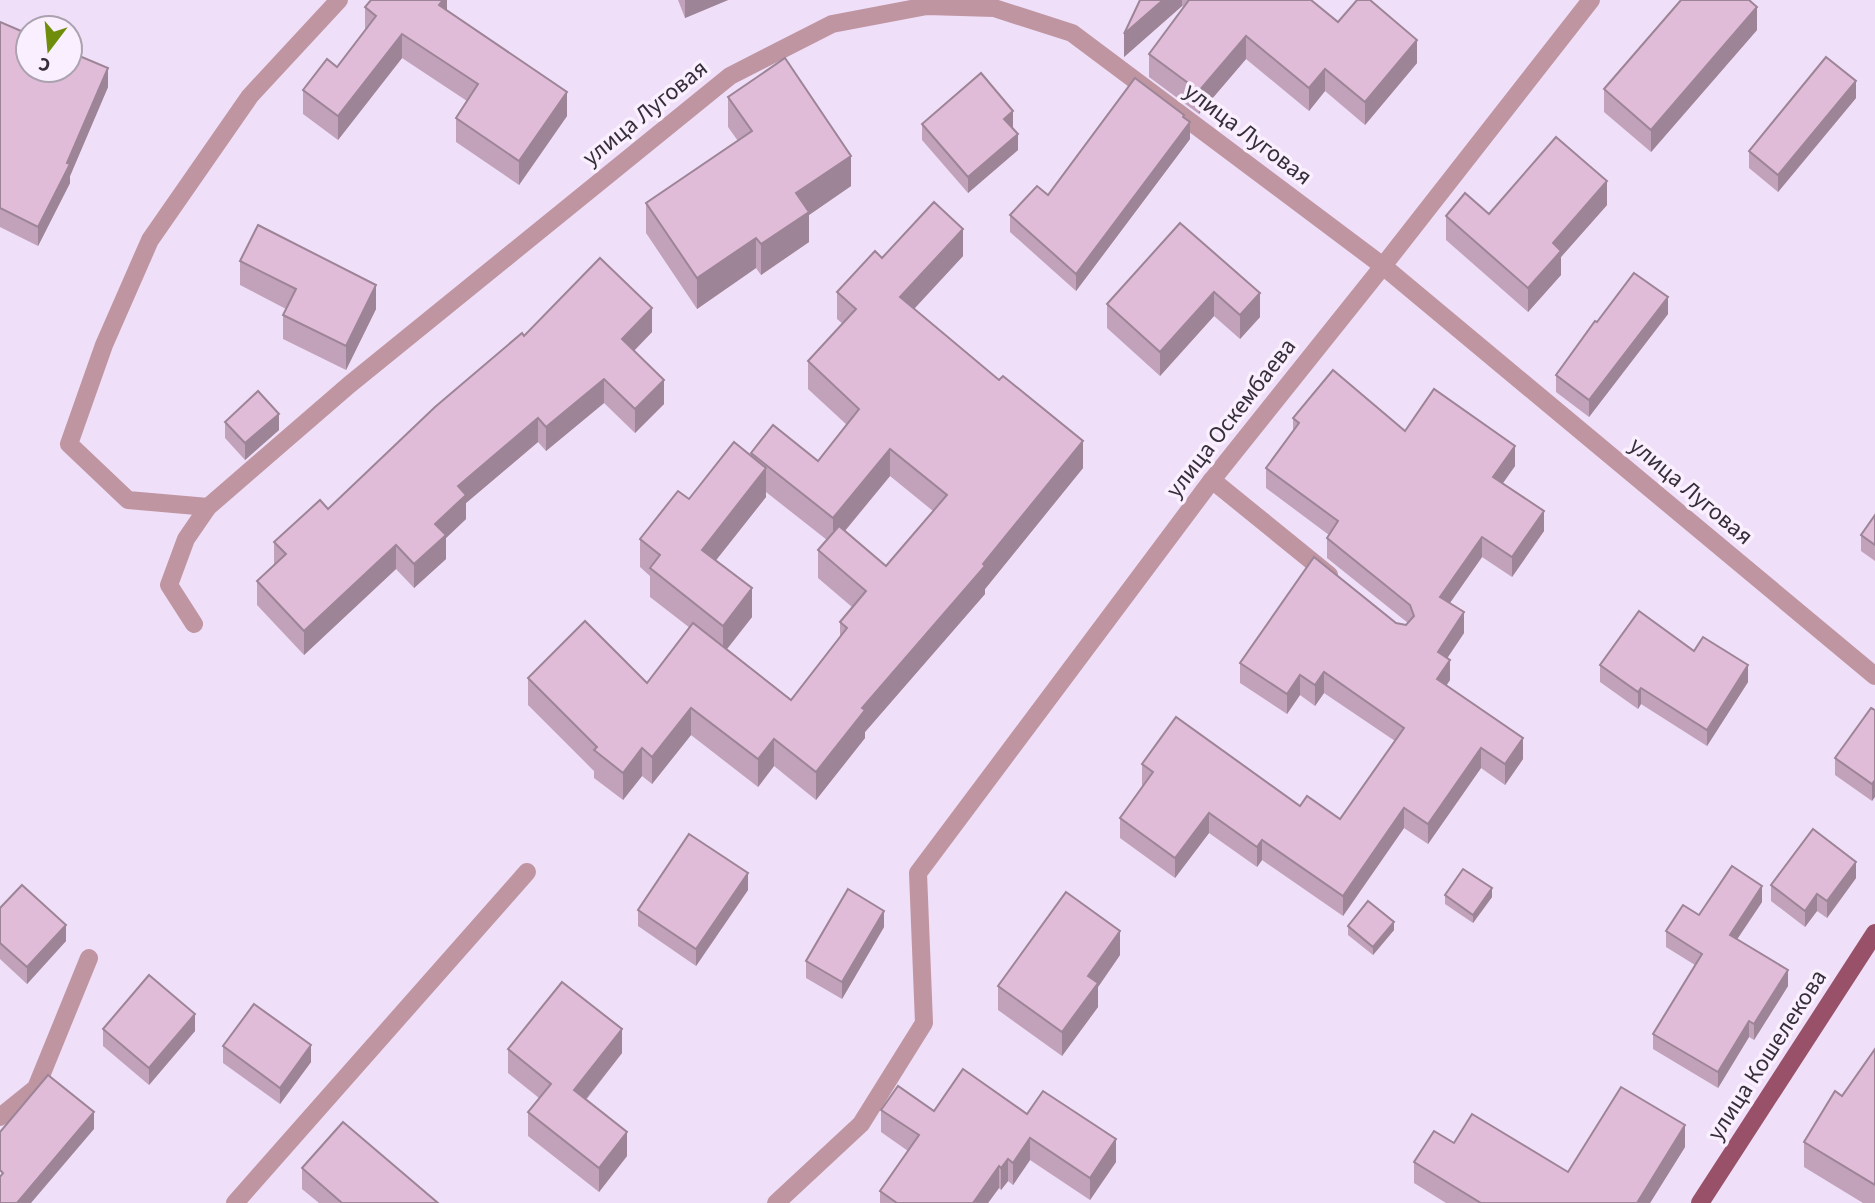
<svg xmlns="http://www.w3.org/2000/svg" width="1875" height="1203" font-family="'Source Sans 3',sans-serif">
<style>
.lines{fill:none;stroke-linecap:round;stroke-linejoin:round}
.minor{stroke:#bf95a1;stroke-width:18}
.major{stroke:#985168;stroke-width:18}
.wall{fill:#c1a2ba;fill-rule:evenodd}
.shaded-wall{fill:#9d8497}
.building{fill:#e0bcd8;stroke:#9d8497;stroke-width:2}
.labels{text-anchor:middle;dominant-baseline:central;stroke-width:7;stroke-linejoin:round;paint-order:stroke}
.street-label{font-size:24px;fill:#362f39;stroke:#f9effe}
</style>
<rect width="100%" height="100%" fill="#efdff8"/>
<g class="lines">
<g class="minor">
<polyline points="1212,480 1329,575"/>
<polyline points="208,507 128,500 69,444 104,345 150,240 250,96 339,0"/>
<polyline points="194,624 169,585 186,539 208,507 349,385 730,76 832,24 927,6 994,8 1072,33 1383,266 1875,676"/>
<polyline points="0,1117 36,1088 89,958"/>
<polyline points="235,1203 527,872"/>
<polyline points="776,1203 861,1124 924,1023 918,873 1212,480 1383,266 1591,0"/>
</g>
<polyline class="major" points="1700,1203 1875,933"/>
</g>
<g class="wall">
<polygon points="447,0 447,11 567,116 519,185 456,142 456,118 467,101 402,58 338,140 303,114 303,90 337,67 365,30 365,7"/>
<polygon points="678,0 728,0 685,18"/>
<polygon points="1140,0 1311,0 1338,22 1417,63 1365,125 1325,91 1309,111 1246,59 1199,114 1149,77 1149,54 1184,7 1182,6 1124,57"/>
<polygon points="0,22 108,87 70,176 70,183 38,246 0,227"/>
<polygon points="1757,30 1651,152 1604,112 1604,89"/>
<polygon points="728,97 851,186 809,215 809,242 761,275 756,268 697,309 646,233 646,203 738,141 728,127"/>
<polygon points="1856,98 1778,192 1749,168 1749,151"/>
<polygon points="922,124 1013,127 1018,150 968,193 922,140"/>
<polygon points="1190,139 1076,291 1010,232 1010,215 1048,195"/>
<polygon points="1607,205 1561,257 1561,275 1528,312 1446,240 1446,216"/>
<polygon points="1180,223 1260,317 1240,339 1214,316 1160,376 1107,328 1107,304"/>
<path d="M963,256L914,309L1083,468L985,589V594L865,732V738L816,800L774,766L758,787L691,735L652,784L642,776L623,800L594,778V771L528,705V678L647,683L690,628L650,597V576L640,567V539L689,499L751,457V453L818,461L847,425L808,389V361L843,324L837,319V292L882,258ZM890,476L933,511L886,566L845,531ZM766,492L827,540L818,550V578L852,607L840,622V638L791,700L727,649L752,617L716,560L766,497Z"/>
<polygon points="240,261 376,309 346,370 283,339 283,315 286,309 240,285"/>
<polygon points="1668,314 1589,417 1556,392 1556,375 1597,322"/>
<polygon points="652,332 634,351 664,404 635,433 604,403 546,451 538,442 466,503 466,519 446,538 446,559 414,588 396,569 304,655 257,605 257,581 274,565 274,542 328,509 524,336"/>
<polygon points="1293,418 1405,431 1515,466 1503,483 1544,531 1512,577 1482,557 1450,603 1464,633 1447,658 1450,680 1446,686 1523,759 1505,785 1481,768 1428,844 1404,828 1343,916 1262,860 1257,867 1209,833 1175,878 1120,838 1120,818 1143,785 1142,785 1142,764 1300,806 1340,819 1395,741 1324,693 1315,706 1300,695 1287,714 1240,683 1240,663 1396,623 1406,625 1408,623 1327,558 1327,538 1329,535 1266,488 1266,468 1293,431"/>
<polygon points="225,422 279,430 245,460 225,438"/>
<polygon points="1875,515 1875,561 1861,551 1861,535"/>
<polygon points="1694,651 1748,682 1707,746 1641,704 1638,709 1600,682 1600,665"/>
<polygon points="1875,710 1872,801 1835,775 1835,758"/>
<polygon points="1856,878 1827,918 1817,911 1805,927 1771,901 1771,885"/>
<polygon points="748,890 696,966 638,926 638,910"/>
<polygon points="1445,895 1492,897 1473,923 1445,904"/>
<polygon points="1762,902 1737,939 1788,986 1754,1040 1749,1037 1718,1088 1653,1049 1653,1034 1695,965 1666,947 1666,931 1699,915"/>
<polygon points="0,908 66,941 27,984 0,959"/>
<polygon points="1348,926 1394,930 1373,955 1348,935"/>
<polygon points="884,927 842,999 806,978 806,961"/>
<polygon points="1120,955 1098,987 1098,1007 1062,1056 998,1010 998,986"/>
<polygon points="103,1029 195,1031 149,1085 103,1046"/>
<polygon points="223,1046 311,1062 280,1104 223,1063"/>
<polygon points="508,1049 622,1053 586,1100 627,1156 599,1192 528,1136 528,1112 539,1098 508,1073"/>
<polygon points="1875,1049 1875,1203 1863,1203 1804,1167 1804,1142 1842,1096"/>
<polygon points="881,1110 1027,1114 1116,1162 1090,1200 1030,1160 1013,1185 1008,1181 1001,1190 999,1188 988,1203 880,1203 880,1191 908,1151 881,1132"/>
<polygon points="1454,1143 1568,1172 1685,1147 1650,1203 1446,1203 1414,1183 1414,1162"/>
<polygon points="302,1168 438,1203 319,1203 302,1189"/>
</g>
<g class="shaded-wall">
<polygon points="443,0 447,0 447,18 439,5"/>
<polygon points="685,0 728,0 685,18"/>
<polygon points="1163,0 1182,0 1182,6 1124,57 1124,34"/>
<polygon points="1757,7 1757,30 1651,152 1651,130"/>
<polygon points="402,34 402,58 338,140 338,116"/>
<polygon points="1246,36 1246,59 1199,114 1199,91"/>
<polygon points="1417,40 1417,63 1365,125 1365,102"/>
<polygon points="108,68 108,87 70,176 70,183 38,246 38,227 67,163"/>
<polygon points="1325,69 1325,91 1309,111 1309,88"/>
<polygon points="1856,81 1856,98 1778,192 1778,175"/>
<polygon points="567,92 567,116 519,185 519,161"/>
<polygon points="1013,111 1013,127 1004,135 1004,119"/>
<polygon points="1184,115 1184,130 1190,122 1190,139 1076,291 1076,274"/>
<polygon points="1018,134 1018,150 968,193 968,177"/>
<polygon points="851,156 851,186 809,215 809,242 761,275 761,244 796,193"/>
<polygon points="1607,181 1607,205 1561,257 1561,275 1528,312 1528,288 1553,243"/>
<polygon points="963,229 963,256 900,324 900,297"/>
<polygon points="756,238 756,268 697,309 697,278"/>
<polygon points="376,285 376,309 346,370 346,346"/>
<polygon points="1214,292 1214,316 1160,376 1160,352"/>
<polygon points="1260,293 1260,317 1240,339 1240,315"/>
<polygon points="1668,297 1668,314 1589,417 1589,400"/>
<polygon points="652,308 652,332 622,363 622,339"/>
<polygon points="604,379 604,403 546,451 546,427"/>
<polygon points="664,380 664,404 635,433 635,409"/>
<polygon points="279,414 279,430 245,460 245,443"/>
<polygon points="538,418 538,442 466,503 466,519 446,538 446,559 414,588 414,564 435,524 458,486"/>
<polygon points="1083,441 1083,468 985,589 985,594 865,732 865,738 816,800 816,772 862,708 983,564"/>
<polygon points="1515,446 1515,466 1493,497 1493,477"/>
<polygon points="890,449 890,476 833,545 833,518"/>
<polygon points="766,468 766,497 702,578 702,550"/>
<polygon points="1544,511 1544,531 1512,577 1512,557"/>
<polygon points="1482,537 1482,557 1440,617 1440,597"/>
<polygon points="396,545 396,569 304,655 304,631"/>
<polygon points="752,588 752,617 723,654 723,626"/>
<polygon points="1464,612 1464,633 1438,672 1438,652"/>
<polygon points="1450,660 1450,680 1437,699 1437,679"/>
<polygon points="1748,665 1748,682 1707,746 1707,730"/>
<polygon points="1324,672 1324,693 1315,706 1315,685"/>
<polygon points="1300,675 1300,695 1287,714 1287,694"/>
<polygon points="1641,688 1641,704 1638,709 1638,692"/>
<polygon points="691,708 691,735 652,784 652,757"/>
<polygon points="1523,738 1523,759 1505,785 1505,764"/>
<polygon points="774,739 774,766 758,787 758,759"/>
<polygon points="642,748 642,776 623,800 623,773"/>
<polygon points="1481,748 1481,768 1428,844 1428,824"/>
<polygon points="1875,780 1875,797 1872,801 1872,784"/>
<polygon points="1404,808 1404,828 1343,916 1343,896"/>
<polygon points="1209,813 1209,833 1175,878 1175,858"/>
<polygon points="1262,840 1262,860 1257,867 1257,847"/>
<polygon points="1856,862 1856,878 1827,918 1827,901"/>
<polygon points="748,873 748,890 696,966 696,949"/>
<polygon points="1762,886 1762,902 1730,950 1730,935"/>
<polygon points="1492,888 1492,897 1473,923 1473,915"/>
<polygon points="1817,894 1817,911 1805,927 1805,911"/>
<polygon points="884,911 884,927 842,999 842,982"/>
<polygon points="1394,922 1394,930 1373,955 1373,947"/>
<polygon points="66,925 66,941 27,984 27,967"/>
<polygon points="1120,931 1120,955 1098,987 1098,1007 1062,1056 1062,1032 1088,976"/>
<polygon points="1788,970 1788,986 1754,1040 1754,1024"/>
<polygon points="195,1014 195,1031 149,1085 149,1068"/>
<polygon points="1749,1021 1749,1037 1718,1088 1718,1072"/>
<polygon points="622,1029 622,1053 574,1114 574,1090"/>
<polygon points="311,1045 311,1062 280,1104 280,1088"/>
<polygon points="94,1112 94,1129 31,1203 17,1203"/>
<polygon points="1685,1125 1685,1147 1650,1203 1637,1203"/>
<polygon points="627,1132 627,1156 599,1192 599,1168"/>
<polygon points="1030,1138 1030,1160 1013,1185 1013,1163"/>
<polygon points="1116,1139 1116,1162 1090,1200 1090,1178"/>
<polygon points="1008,1159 1008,1181 1001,1190 1001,1168"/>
<polygon points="999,1166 999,1188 988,1203 973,1203"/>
</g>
<g class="building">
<polygon points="371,0 443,0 439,5 567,92 519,161 456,118 478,84 402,34 338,116 303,90 327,59 337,67 376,16 365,7"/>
<polygon points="1140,0 1163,0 1124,34"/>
<polygon points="1189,0 1311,0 1338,22 1357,0 1370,0 1417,40 1365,102 1325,69 1309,88 1246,36 1199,91 1149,54"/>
<polygon points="1681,0 1749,0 1757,7 1651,130 1604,89"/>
<polygon points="0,22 28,34 28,70 70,70 70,52 108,68 67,163 70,164 38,227 0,208"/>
<polygon points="1826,57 1856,81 1778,175 1749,151"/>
<polygon points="785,58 851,156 796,193 809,212 761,244 756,238 697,278 646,203 752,131 728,97"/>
<polygon points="981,73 1013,111 1004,119 1018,134 968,177 922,124"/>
<polygon points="1135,78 1184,115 1183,117 1190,122 1076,274 1010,215 1037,186 1048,195"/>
<polygon points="1556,137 1607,181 1553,243 1561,251 1528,288 1446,216 1465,193 1489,214"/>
<polygon points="934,202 963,229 900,297 999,380 1003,376 1083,441 983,564 985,566 862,708 865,710 816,772 774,739 758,759 691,708 652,757 642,748 623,773 594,750 597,747 528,678 585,621 647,683 693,623 791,700 847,628 840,622 866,591 818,550 839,526 886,566 947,495 890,449 833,518 751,453 773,425 818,461 859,409 808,361 856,309 837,292 875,251 882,258"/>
<polygon points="1180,223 1260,293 1240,315 1214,292 1160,352 1107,304"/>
<polygon points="258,225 376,285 346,346 283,315 296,289 240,261"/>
<polygon points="600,258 652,308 622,339 664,380 635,409 604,379 546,427 538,418 458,486 466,495 435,524 446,535 414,564 396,545 304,631 257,581 286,554 274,542 320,500 328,509 435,407 522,333 524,336"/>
<polygon points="1634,273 1668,297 1589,400 1556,375 1595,321 1597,322"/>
<polygon points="1333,370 1405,431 1434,389 1515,446 1493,477 1544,511 1512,557 1482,537 1440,597 1464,612 1438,652 1450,660 1437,679 1523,738 1505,764 1481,748 1428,824 1404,808 1343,896 1262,840 1257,847 1209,813 1175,858 1120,818 1153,772 1142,764 1176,717 1300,806 1307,796 1340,819 1404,728 1324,672 1315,685 1300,675 1287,694 1240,663 1314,557 1396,623 1406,625 1414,616 1410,605 1327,538 1338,521 1266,468 1299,423 1293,418"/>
<polygon points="258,391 279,414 245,443 225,422"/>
<polygon points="734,442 766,468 702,550 752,588 723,626 650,568 660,555 640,539 678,491 689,499"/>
<polygon points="1875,515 1875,545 1861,535"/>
<polygon points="1639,611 1694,651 1703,637 1748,665 1707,730 1641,688 1638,692 1600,665"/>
<polygon points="1871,708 1875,710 1875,780 1872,784 1835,758"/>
<polygon points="1813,829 1856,862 1827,901 1817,894 1805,911 1771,885"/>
<polygon points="689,834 748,873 696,949 638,910"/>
<polygon points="1732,866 1762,886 1730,935 1788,970 1754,1024 1749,1021 1718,1072 1653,1034 1702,954 1666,931 1683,905 1699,915"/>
<polygon points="1463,869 1492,888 1473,915 1445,895"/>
<polygon points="22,885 66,925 27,967 0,943 0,908"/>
<polygon points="848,889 884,911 842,982 806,961"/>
<polygon points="1066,892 1120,931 1088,976 1098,983 1062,1032 998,986"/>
<polygon points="1368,901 1394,922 1373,947 1348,926"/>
<polygon points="149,975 195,1014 149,1068 103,1029"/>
<polygon points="562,982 622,1029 574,1090 627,1132 599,1168 528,1112 551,1084 508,1049"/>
<polygon points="254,1004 311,1045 280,1088 223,1046"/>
<polygon points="1875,1049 1875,1185 1804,1142 1835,1091 1842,1096"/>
<polygon points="963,1069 1027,1114 1043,1091 1116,1139 1090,1178 1030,1138 1013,1163 1008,1159 1001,1168 999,1166 973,1203 897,1203 880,1191 919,1135 881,1110 898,1086 934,1111"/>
<polygon points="48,1075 94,1112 17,1203 0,1203 0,1177 3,1173 0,1170 0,1132"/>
<polygon points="1621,1087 1685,1125 1637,1203 1481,1203 1414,1162 1434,1131 1454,1143 1472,1114 1568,1172"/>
<polygon points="343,1122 438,1203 342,1203 302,1168"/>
</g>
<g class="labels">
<g class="street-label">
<text transform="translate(645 113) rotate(-39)">улица Луговая</text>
<text transform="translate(1248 134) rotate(37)">улица Луговая</text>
<text transform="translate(1231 418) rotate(-52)">улица Оскембаева</text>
<text transform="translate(1691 491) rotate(40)">улица Луговая</text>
<text transform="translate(1767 1055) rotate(-57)">улица Кошелекова</text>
</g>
</g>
<g transform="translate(49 49) rotate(196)"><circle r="33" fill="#f9effe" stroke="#aba2af" stroke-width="2"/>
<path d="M0-5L12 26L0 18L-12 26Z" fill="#6f8c0b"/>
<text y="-10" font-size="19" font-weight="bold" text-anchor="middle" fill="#362f39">С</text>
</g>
</svg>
